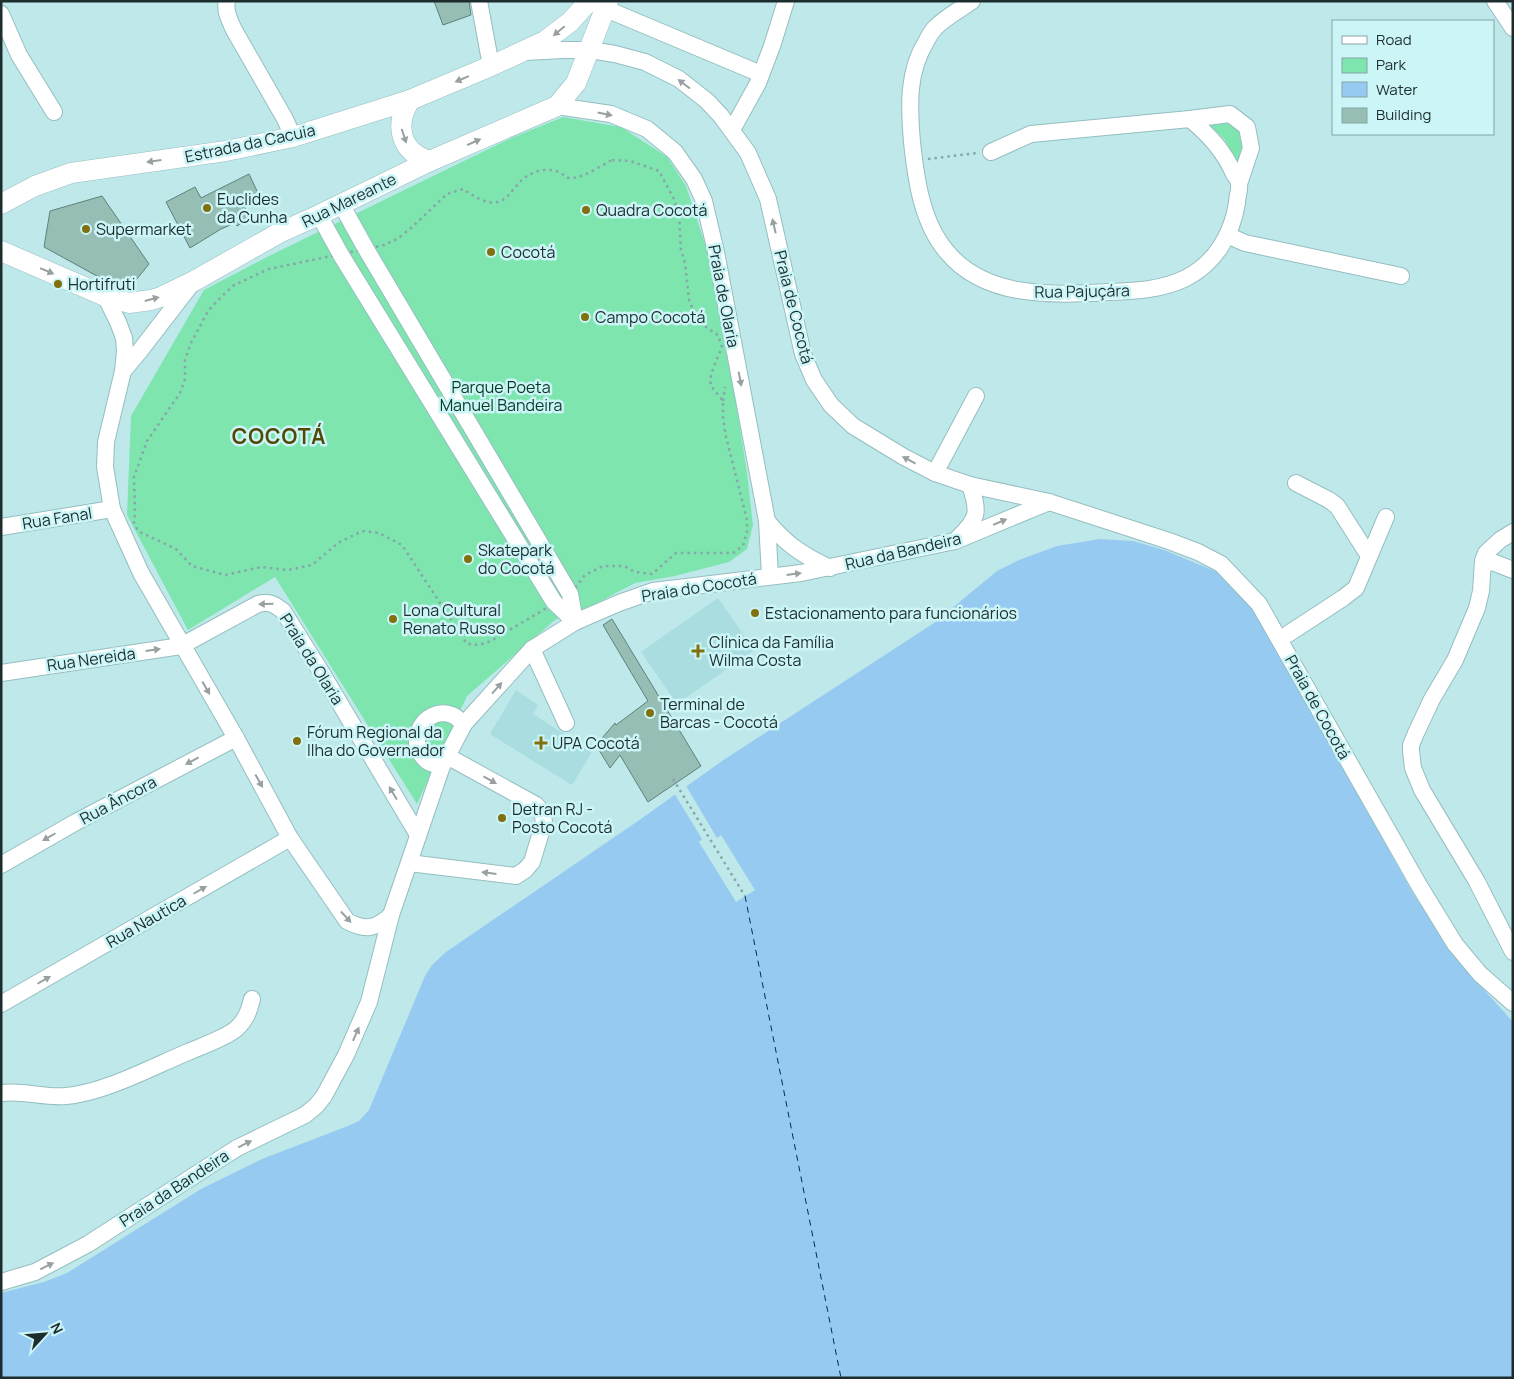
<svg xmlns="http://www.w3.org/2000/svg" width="1514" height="1379" font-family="Manrope,sans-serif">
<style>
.built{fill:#a9dddf}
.green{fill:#7ee5af}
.water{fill:#96caf1}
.pier{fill:#bee8ea}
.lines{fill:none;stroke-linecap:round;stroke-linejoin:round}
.ferry{stroke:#042f48;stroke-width:1;stroke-dasharray:6 5;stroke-linecap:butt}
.building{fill:#97beb5;stroke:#5d827a}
.minor-casing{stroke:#95bec0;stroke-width:18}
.major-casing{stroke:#95bec0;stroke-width:21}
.path{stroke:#86a6a8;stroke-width:2.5;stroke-dasharray:2.5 4;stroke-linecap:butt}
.minor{stroke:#fff;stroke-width:16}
.major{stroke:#fff;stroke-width:20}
.oneway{fill:#99a0a1}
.poi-dot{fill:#80700f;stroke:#cbf5f7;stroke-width:2}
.labels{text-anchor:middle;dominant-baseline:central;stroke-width:5;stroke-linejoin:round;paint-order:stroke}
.street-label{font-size:16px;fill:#1d2d2e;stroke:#cbf5f7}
.poi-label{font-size:16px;fill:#1d2d2e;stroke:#cbf5f7;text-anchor:start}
.park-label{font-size:16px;fill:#083923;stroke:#cbf5f7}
.district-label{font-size:21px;font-weight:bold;letter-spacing:1px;fill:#534805;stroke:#cbf5f7}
</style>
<rect width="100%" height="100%" fill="#bee8ea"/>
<g class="built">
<polygon points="718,598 754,650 677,704 641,652"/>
<polygon points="516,690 538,705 533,714 592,752 572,785 490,734"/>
</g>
<g class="green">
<polygon points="563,117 621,127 667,157 686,186 708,253 727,343 747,473 753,525 747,549 729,562 675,576 635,583 595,604 555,620 467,696 417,804 275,577 188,630 127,515 131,416 204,290 267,257 507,140"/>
<polygon points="1229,122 1241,131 1244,149 1237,163 1225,140 1209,124"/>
</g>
<polygon class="water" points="1100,539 1133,541 1164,550 1215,571 1235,588 1255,609 1412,892 1459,962 1513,1022 1513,1378 1,1378 1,1293 44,1282 67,1273 201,1189 262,1159 348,1126 359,1121 369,1110 425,976 432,965 446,952 638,821 722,761 934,623 997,571 1019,560 1057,546"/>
<polygon class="pier" points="685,784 717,838 721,835 755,890 736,902 699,842 702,839 674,793"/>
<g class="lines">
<polyline class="ferry" points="745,896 841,1378"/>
</g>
<g class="building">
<polygon points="434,1 469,1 471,15 443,25"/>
<polygon points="249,174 258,193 243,204 250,218 237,226 235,223 221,229 190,248 166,202 195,187 201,198"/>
<polygon points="102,196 149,264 128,290 117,287 44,247 50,211"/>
<polygon points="612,619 701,766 648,802 620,755 610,768 596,745 615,723 616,725 648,701 603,625"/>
</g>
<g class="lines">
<defs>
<g id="minor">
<path d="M227,1C224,11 230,21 234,30L285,119L293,137"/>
<polyline points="479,1 491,66"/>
<path d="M972,1C961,9 944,18 935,28C932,31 929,36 927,40C907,72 909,106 912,142C916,180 922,223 947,252C986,299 1054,295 1109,292C1135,291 1162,290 1186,278C1215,263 1232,235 1237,203C1237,197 1240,189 1239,184C1239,181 1236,177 1234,174C1224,151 1209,135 1190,119L1031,134L991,152"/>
<polyline points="1495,1 1513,28"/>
<polyline points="606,9 761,74"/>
<polyline points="1,14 19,55 54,112"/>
<polyline points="525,52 563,50 590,50 615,54 645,62 679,79 707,101 721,116 748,153 768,199 803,354 814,380 831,405 853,426 904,457 935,473 970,485 1049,502 1169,541 1198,552 1221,564 1259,604 1420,887 1455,944 1480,974 1513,1003"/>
<polyline points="557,106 611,114 647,129 675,152 694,179 704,201 716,252 767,521 770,576"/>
<polyline points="1190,119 1230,114 1247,127 1251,148 1239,184"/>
<polyline points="732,130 758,83 772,46 786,1"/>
<polyline points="341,204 366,249 570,594 575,622"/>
<polyline points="319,215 341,255 554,602 575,622"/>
<polyline points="1227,235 1245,243 1401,276"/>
<path d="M105,296L118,322L124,338L125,351L123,371L106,442L105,467L112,509L141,573L236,738L290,838L347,921C365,931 376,929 391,915"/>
<polyline points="123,371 139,352 193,282"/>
<polyline points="935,473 976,396"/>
<polyline points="1296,483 1329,500 1337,506 1369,556"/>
<path d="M767,521C786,544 802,555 830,568"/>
<polyline points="1,527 112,509"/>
<polyline points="1513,532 1500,540 1486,553 1483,561 1481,591 1477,608 1455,660 1432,699 1416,733 1411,745 1411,751 1413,768 1422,790 1476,880 1513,952"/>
<path d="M958,538C979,518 979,512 970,485"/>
<polyline points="1483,561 1495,563 1513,570"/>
<polyline points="1288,634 1343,598 1356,588 1386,517"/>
<polyline points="532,649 566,723"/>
<path d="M1,673L181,646L258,604C269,601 274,604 283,611L323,675L418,835"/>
<path d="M442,766C438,765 431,764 427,761C404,743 424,705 452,715C456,716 461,722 464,724"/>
<polyline points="409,863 516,876 525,870 532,862 544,822 542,812 536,805 447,756"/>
<polyline points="1,865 76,822 236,738"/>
<polyline points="1,1004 290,838"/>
<path d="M1,1093C23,1090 44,1098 66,1096C104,1093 152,1067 188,1052C202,1046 225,1038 236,1029C246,1020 249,1011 252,999"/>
<polyline points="1,1282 35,1272 88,1244 237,1148 305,1115 316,1106 324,1096 346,1055 369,1002 391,915 442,766 464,724 532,649 575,622 619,603 653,591 801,573 955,541 1049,502"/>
</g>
<g id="major">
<path d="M410,100C394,125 400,152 430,161"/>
<polyline points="1,204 35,186 71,173 226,151 293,137 410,100 491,66 545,41 570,22 589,1"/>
<polyline points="1,251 105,296 129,303 151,300 161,297 194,281 279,233 319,215 430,161 557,106 576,83 608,1"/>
</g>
</defs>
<use href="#minor" class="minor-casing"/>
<use href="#major" class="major-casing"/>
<g class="path">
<polyline points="928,159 977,153"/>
<path d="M612,160L630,161L659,171L674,199L679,215L681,250L685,263L689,300L696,317L707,328L718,335L722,347L714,366L710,379L711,386L723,401V418L726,437L747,520V532L743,546L733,553H676L652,574L635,572L624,566H603L585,575L570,594L491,641L479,645L467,644L402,545L379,533L362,531L338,543L312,565L288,570L261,567L225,575L192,566L176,549L138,531L134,523L135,512L134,477L147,441L180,393L185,379V360L191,343L208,311L218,300L234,285L269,269L384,245L397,239L411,228L447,194L463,189C472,195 486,205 498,202C511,199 516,179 533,173C541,169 551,169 559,172C563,174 565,177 569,178C583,179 600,166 612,160Z"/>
<polyline points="723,401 725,387"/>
<polyline points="673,779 745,896"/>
</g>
<use href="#minor" class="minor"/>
<use href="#major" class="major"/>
</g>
<defs><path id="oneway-solid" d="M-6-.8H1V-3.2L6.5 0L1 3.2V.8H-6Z" transform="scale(1.25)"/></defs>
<g class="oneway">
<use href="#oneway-solid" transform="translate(559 31) rotate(140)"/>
<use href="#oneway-solid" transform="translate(462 79) rotate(157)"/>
<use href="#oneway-solid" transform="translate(684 84) rotate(-143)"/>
<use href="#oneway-solid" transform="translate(605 114) rotate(11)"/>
<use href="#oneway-solid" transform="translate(404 136) rotate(72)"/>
<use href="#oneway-solid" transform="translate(474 142) rotate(-24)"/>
<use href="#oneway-solid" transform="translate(154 161) rotate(172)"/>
<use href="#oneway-solid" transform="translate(774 226) rotate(-103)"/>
<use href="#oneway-solid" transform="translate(47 271) rotate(23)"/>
<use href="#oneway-solid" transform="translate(152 299) rotate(-15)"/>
<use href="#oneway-solid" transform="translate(740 379) rotate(79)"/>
<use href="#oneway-solid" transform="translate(909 460) rotate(-152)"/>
<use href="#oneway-solid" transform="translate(1000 522) rotate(-23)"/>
<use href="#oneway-solid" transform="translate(794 574) rotate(-7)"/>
<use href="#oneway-solid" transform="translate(266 604) rotate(179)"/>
<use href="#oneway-solid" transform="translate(153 650) rotate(-8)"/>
<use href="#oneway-solid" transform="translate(206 688) rotate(60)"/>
<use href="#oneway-solid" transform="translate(497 688) rotate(-48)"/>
<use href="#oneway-solid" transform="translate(192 761) rotate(152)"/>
<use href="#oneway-solid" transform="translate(490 780) rotate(29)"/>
<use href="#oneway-solid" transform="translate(259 781) rotate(61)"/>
<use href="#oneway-solid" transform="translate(393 793) rotate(-121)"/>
<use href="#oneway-solid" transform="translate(49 837) rotate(150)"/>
<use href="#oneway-solid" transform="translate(489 873) rotate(-173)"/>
<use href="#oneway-solid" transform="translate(200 890) rotate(-30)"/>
<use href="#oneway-solid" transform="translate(346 917) rotate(47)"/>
<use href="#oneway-solid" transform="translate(44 980) rotate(-30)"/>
<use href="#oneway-solid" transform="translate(356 1034) rotate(-66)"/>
<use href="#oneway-solid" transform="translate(245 1144) rotate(-26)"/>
<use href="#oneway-solid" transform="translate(47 1266) rotate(-26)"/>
</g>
<g class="poi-dot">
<circle cx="207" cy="208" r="5"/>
<circle cx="586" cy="210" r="5"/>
<circle cx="86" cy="229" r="5"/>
<circle cx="491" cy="252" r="5"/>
<circle cx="58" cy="284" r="5"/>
<circle cx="585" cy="317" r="5"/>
<circle cx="468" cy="559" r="5"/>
<circle cx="755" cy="613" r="5"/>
<circle cx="393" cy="619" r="5"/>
<path d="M695.5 643.5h5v5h5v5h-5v5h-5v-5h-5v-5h5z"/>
<circle cx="650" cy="713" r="5"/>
<circle cx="297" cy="741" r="5"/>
<path d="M538.5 735.5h5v5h5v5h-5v5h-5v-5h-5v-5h5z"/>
<circle cx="502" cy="818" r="5"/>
</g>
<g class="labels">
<g class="street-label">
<text transform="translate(250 143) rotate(-12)">Estrada da Cacuia</text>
<text transform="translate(349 200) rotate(-26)">Rua Mareante</text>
<text transform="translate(1082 291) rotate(-1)">Rua Pajuçára</text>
<text transform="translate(724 296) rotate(79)">Praia de Olaria</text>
<text transform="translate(794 307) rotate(76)">Praia de Cocotá</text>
<text transform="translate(57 518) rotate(-9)">Rua Fanal</text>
<text transform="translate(903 551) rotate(-13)">Rua da Bandeira</text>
<text transform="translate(699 587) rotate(-9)">Praia do Cocotá</text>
<text transform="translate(91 659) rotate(-8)">Rua Nereida</text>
<text transform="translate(312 659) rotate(58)">Praia da Olaria</text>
<text transform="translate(1318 707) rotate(61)">Praia de Cocotá</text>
<text transform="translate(118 800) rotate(-28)">Rua Âncora</text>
<text transform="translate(146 921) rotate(-30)">Rua Nautica</text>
<text transform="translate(174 1188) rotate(-33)">Praia da Bandeira</text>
</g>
<g class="poi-label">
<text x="217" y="199">Euclides<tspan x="217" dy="18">da Cunha</tspan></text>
<text x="596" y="210">Quadra Cocotá</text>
<text x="96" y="229">Supermarket</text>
<text x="501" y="252">Cocotá</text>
<text x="68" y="284">Hortifruti</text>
<text x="595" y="317">Campo Cocotá</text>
<text x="478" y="550">Skatepark<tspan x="478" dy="18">do Cocotá</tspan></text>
<text x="403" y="610">Lona Cultural<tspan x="403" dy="18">Renato Russo</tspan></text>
<text x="765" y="613">Estacionamento para funcionários</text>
<text x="709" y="642">Clínica da Família<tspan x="709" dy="18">Wilma Costa</tspan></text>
<text x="660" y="704">Terminal de<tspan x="660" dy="18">Barcas - Cocotá</tspan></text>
<text x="307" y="732">Fórum Regional da<tspan x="307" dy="18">Ilha do Governador</tspan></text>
<text x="552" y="743">UPA Cocotá</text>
<text x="512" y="809">Detran RJ -<tspan x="512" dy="18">Posto Cocotá</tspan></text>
</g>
<g class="park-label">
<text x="501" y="387">Parque Poeta<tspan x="501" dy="18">Manuel Bandeira</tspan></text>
</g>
<g class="district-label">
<text x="279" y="436">COCOTÁ</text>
</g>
</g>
<rect width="1514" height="1379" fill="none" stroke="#1d2d2e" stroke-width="5"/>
<rect x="1332" y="20" width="162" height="115" fill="#cbf5f7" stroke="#85a5a7"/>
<rect x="1342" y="36" width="25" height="8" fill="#ffffff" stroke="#85a5a7"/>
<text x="1376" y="45" font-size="15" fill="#1d2d2e">Road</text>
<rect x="1342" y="58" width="25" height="15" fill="#7ee5af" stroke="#85a5a7"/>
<text x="1376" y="70" font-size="15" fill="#1d2d2e">Park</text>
<rect x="1342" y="82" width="25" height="15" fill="#96caf1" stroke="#85a5a7"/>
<text x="1376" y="95" font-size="15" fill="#1d2d2e">Water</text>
<rect x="1342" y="108" width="25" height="15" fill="#97beb5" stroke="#85a5a7"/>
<text x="1376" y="120" font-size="15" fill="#1d2d2e">Building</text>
<g transform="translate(45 1334) rotate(64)" stroke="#cbf5f7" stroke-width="4" paint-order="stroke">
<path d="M0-4L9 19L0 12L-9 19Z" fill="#1d2d2e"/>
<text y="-8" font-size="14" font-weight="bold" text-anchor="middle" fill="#1d2d2e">N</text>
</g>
</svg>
